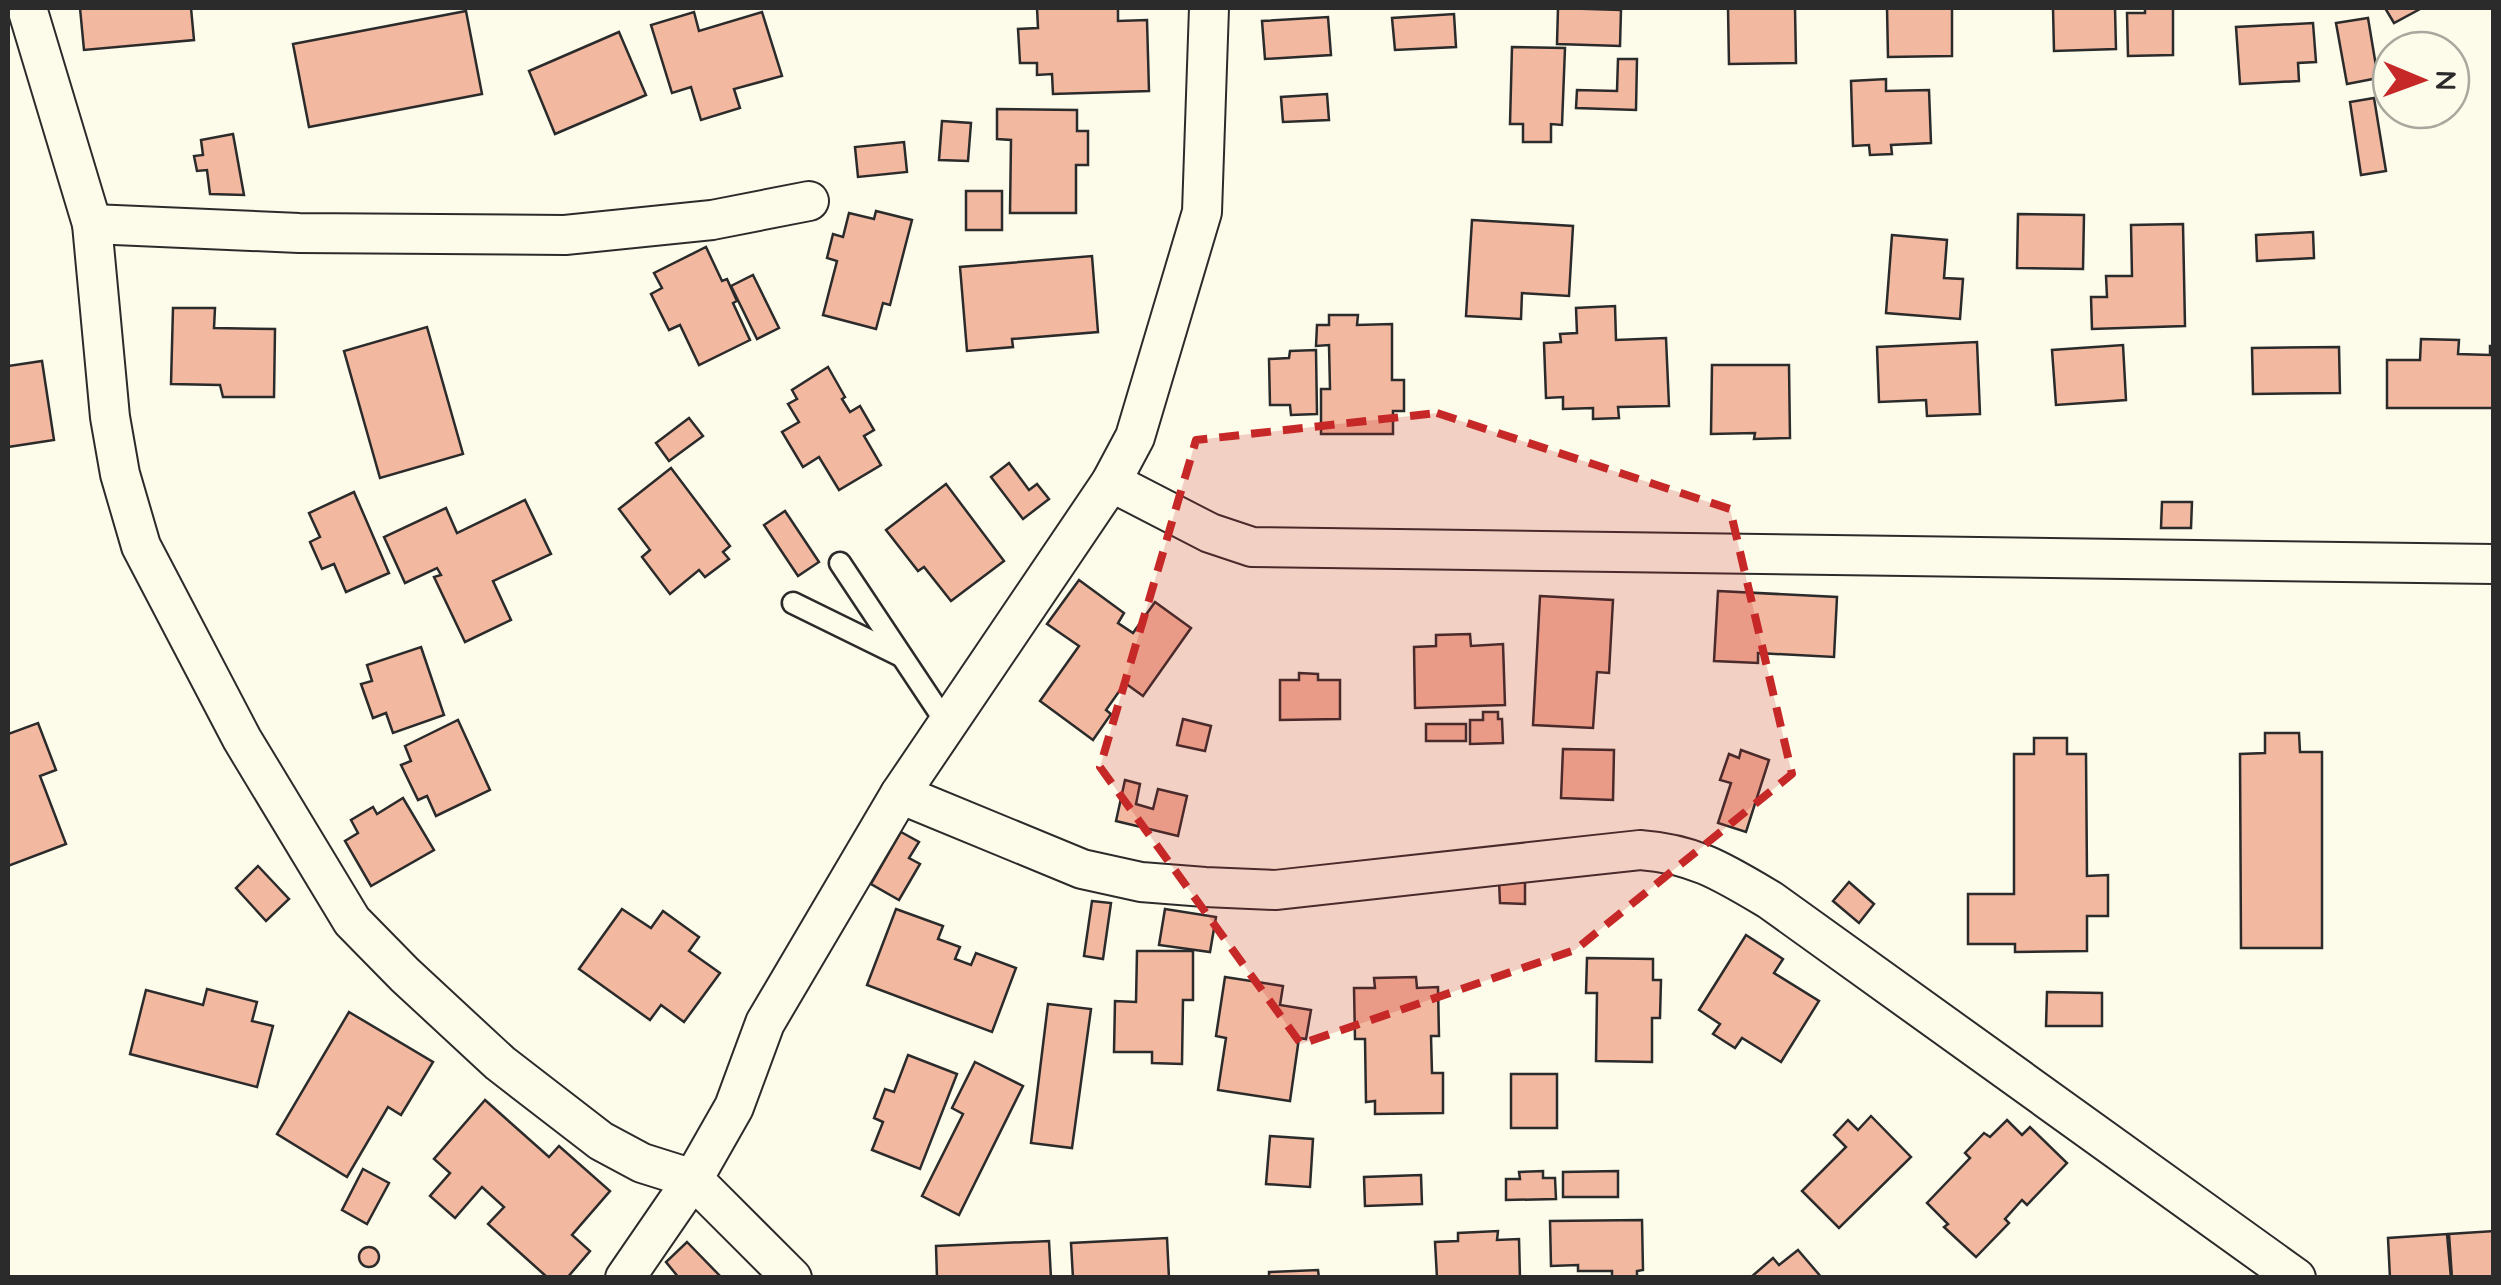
<svg xmlns="http://www.w3.org/2000/svg" width="2501" height="1285" font-family="Quicksand,sans-serif">
<style>
.building{fill:#f2b8a0;stroke:#2b2b2b;stroke-width:2.5}
.lines{fill:none;stroke-linecap:round;stroke-linejoin:round}
.lane-casing{stroke:#2b2b2b;stroke-width:25}
.street-casing{stroke:#2b2b2b;stroke-width:42}
.lane{stroke:#fdfbea;stroke-width:20}
.street{stroke:#fdfbea;stroke-width:38}
.marked{fill:#c62828;fill-opacity:0.2;stroke:#c62828;stroke-width:8;stroke-dasharray:20 12;stroke-linejoin:round}
</style>
<rect width="100%" height="100%" fill="#fdfbea"/>
<g class="building">
<polygon points="80,8 191,8 194,40 84,50"/>
<polygon points="1037,8 1118,8 1118,21 1147,20 1149,91 1053,94 1052,74 1037,75 1037,63 1020,63 1018,29 1038,28"/>
<polygon points="1558,8 1621,10 1620,46 1557,44"/>
<polygon points="1728,8 1795,8 1796,63 1729,64"/>
<polygon points="1887,8 1952,8 1952,56 1888,57"/>
<polygon points="2053,8 2115,8 2116,49 2054,51"/>
<polygon points="2145,8 2173,8 2173,55 2128,56 2127,13 2145,13"/>
<polygon points="2385,8 2422,8 2394,23"/>
<polygon points="466,11 482,94 309,127 293,44"/>
<polygon points="694,12 699,31 762,12 782,76 734,89 740,108 701,120 691,87 672,93 651,25"/>
<polygon points="1454,14 1456,47 1395,50 1392,18"/>
<polygon points="1328,17 1331,55 1265,59 1262,21"/>
<polygon points="2368,18 2378,78 2347,84 2336,23"/>
<polygon points="2313,23 2316,62 2298,63 2299,81 2240,84 2236,27"/>
<polygon points="619,32 646,95 555,134 529,71"/>
<polygon points="1512,47 1565,48 1562,125 1551,124 1551,142 1523,142 1523,124 1510,124"/>
<polygon points="1618,59 1637,59 1636,110 1576,108 1577,90 1617,91"/>
<polygon points="1886,79 1886,91 1929,90 1931,143 1891,145 1892,154 1870,155 1869,145 1853,146 1851,81"/>
<polygon points="1327,94 1329,120 1283,122 1281,97"/>
<polygon points="2374,98 2386,171 2361,175 2350,102"/>
<polygon points="997,109 1077,110 1077,131 1088,131 1088,165 1076,165 1076,213 1010,213 1011,140 997,139"/>
<polygon points="942,121 971,123 968,161 939,160"/>
<polygon points="233,134 244,195 210,194 207,170 197,171 194,156 203,155 201,140"/>
<polygon points="904,142 907,172 858,177 855,147"/>
<rect x="966" y="191" width="36" height="39"/>
<polygon points="876,211 912,220 890,305 883,303 876,329 823,315 837,261 827,258 833,234 843,237 849,213 874,219"/>
<polygon points="2018,214 2084,215 2083,269 2017,268"/>
<polygon points="1472,220 1573,226 1569,296 1522,293 1521,319 1466,316"/>
<polygon points="2183,224 2185,326 2092,329 2091,297 2107,297 2106,276 2132,276 2131,225"/>
<polygon points="2313,232 2314,258 2257,261 2256,235"/>
<polygon points="1892,235 1947,240 1944,278 1963,279 1960,319 1886,313"/>
<polygon points="706,247 722,281 727,279 737,301 733,303 750,340 699,365 680,325 669,330 651,294 662,288 654,273"/>
<polygon points="1092,256 1098,332 1012,339 1013,347 967,351 960,267"/>
<polygon points="753,275 779,328 757,339 731,286"/>
<polygon points="1615,306 1616,340 1666,338 1669,406 1618,407 1619,418 1593,419 1593,408 1563,409 1563,397 1546,398 1544,343 1561,342 1560,334 1577,333 1576,308"/>
<polygon points="173,308 215,308 214,328 275,329 274,397 223,397 220,385 171,384"/>
<polygon points="1329,315 1358,315 1357,325 1392,324 1392,380 1404,380 1404,411 1393,411 1393,434 1321,434 1321,389 1330,389 1329,345 1316,346 1317,325 1329,325"/>
<polygon points="427,327 463,454 380,478 344,351"/>
<polygon points="2421,339 2459,340 2458,354 2490,355 2490,346 2494,346 2494,408 2387,408 2387,360 2420,360"/>
<polygon points="1977,342 1980,414 1927,416 1926,400 1879,402 1877,347"/>
<polygon points="2123,345 2126,400 2056,405 2052,350"/>
<polygon points="2339,347 2340,393 2253,394 2252,348"/>
<polygon points="1316,350 1317,414 1291,415 1290,405 1270,405 1269,359 1289,358 1290,351"/>
<polygon points="42,361 54,440 8,447 8,366"/>
<polygon points="1712,365 1789,365 1790,438 1754,439 1755,433 1711,434"/>
<polygon points="828,367 845,397 842,399 850,412 860,406 874,430 864,436 881,465 839,490 819,457 803,467 782,432 799,422 788,404 797,399 792,390"/>
<polygon points="689,418 703,436 669,461 656,443"/>
<polygon points="1009,463 1029,490 1037,484 1049,499 1023,519 991,477"/>
<polygon points="671,468 730,546 723,552 729,559 705,577 699,570 670,594 642,557 650,550 619,509"/>
<polygon points="946,484 1004,561 951,601 924,567 918,571 886,530"/>
<polygon points="354,492 389,573 346,592 334,564 322,569 310,542 320,537 309,513"/>
<polygon points="525,500 551,554 493,581 511,620 465,642 434,577 441,575 437,568 405,583 384,537 446,508 457,533"/>
<polygon points="2162,502 2192,502 2191,528 2161,528"/>
<polygon points="785,511 819,562 798,576 764,525"/>
<polygon points="1079,580 1124,613 1118,623 1133,633 1155,602 1191,628 1143,696 1125,683 1106,710 1111,714 1093,740 1040,701 1079,646 1047,624"/>
<polygon points="1718,591 1837,597 1834,657 1758,653 1758,663 1714,661"/>
<polygon points="1540,596 1613,600 1609,673 1597,672 1593,728 1533,725"/>
<polygon points="1470,634 1471,646 1503,644 1505,705 1415,708 1414,647 1436,646 1436,635"/>
<polygon points="421,647 444,715 393,733 386,713 373,718 361,684 372,681 367,665"/>
<polygon points="1299,673 1318,674 1318,680 1340,680 1340,719 1280,720 1280,680 1299,680"/>
<polygon points="1483,712 1498,712 1498,719 1502,719 1503,743 1470,744 1470,720 1483,720"/>
<polygon points="1183,719 1211,726 1205,751 1177,745"/>
<polygon points="458,720 490,790 436,816 427,796 418,800 401,765 411,761 405,746"/>
<polygon points="38,723 56,770 40,776 66,844 8,866 8,734"/>
<rect x="1426" y="724" width="40" height="17"/>
<polygon points="2265,733 2299,733 2300,752 2322,752 2322,948 2241,948 2240,754 2265,753"/>
<polygon points="2034,738 2067,738 2067,754 2086,754 2087,876 2108,875 2108,916 2087,916 2087,951 2015,952 2015,944 1968,944 1968,894 2014,894 2014,754 2034,754"/>
<polygon points="1563,749 1614,750 1613,800 1561,798"/>
<polygon points="1741,750 1769,760 1746,832 1718,823 1731,783 1720,780 1729,754 1739,758"/>
<polygon points="1125,780 1140,784 1136,804 1153,809 1158,789 1187,796 1178,836 1116,821"/>
<polygon points="403,798 434,850 371,886 345,841 358,833 351,820 373,807 377,814"/>
<polygon points="901,832 919,842 909,858 920,864 899,900 871,884"/>
<polygon points="258,866 289,899 266,921 236,888"/>
<polygon points="1499,881 1525,881 1525,904 1500,903"/>
<polygon points="1849,882 1874,904 1859,923 1833,901"/>
<polygon points="1092,901 1111,903 1103,959 1084,956"/>
<polygon points="622,909 651,928 663,911 699,937 689,951 720,973 684,1022 661,1005 650,1020 579,969"/>
<polygon points="896,909 943,926 938,939 960,947 955,959 971,965 976,953 1016,968 992,1032 867,985"/>
<polygon points="1165,909 1216,917 1210,952 1159,945"/>
<polygon points="1746,935 1783,959 1774,973 1819,1001 1781,1062 1742,1038 1735,1048 1713,1034 1720,1024 1699,1010"/>
<polygon points="1137,951 1193,951 1193,1000 1183,1000 1182,1064 1152,1063 1152,1052 1114,1052 1115,1001 1136,1002"/>
<polygon points="1587,958 1653,959 1653,980 1661,980 1660,1018 1652,1018 1652,1062 1596,1061 1597,993 1586,993"/>
<polygon points="1225,977 1283,986 1280,1005 1311,1010 1306,1039 1299,1038 1290,1101 1218,1090 1226,1038 1216,1036"/>
<polygon points="1416,977 1417,988 1438,987 1439,1036 1431,1036 1432,1073 1443,1073 1443,1113 1375,1114 1375,1101 1366,1102 1365,1039 1355,1039 1354,988 1375,988 1374,978"/>
<polygon points="207,989 257,1002 252,1021 273,1026 257,1087 130,1054 146,990 203,1005"/>
<polygon points="2047,992 2102,993 2102,1026 2046,1026"/>
<polygon points="1048,1004 1091,1009 1072,1148 1031,1143"/>
<polygon points="349,1012 433,1062 401,1115 388,1107 347,1177 277,1134"/>
<polygon points="908,1055 957,1074 920,1169 872,1150 883,1122 874,1118 885,1089 894,1092"/>
<polygon points="975,1062 1023,1086 959,1215 922,1196 963,1114 952,1108"/>
<rect x="1511" y="1074" width="46" height="54"/>
<polygon points="485,1100 549,1157 559,1146 610,1191 572,1235 590,1251 567,1278 548,1278 488,1224 504,1207 482,1187 455,1218 430,1196 450,1173 434,1159"/>
<polygon points="1871,1116 1911,1157 1839,1228 1802,1191 1846,1147 1834,1135 1848,1120 1858,1130"/>
<polygon points="2007,1120 2022,1135 2030,1127 2067,1163 2027,1205 2022,1200 2005,1219 2009,1223 1976,1257 1944,1227 1948,1224 1927,1203 1970,1158 1965,1153 1984,1133 1990,1137"/>
<polygon points="1270,1136 1313,1139 1310,1187 1266,1184"/>
<polygon points="363,1169 389,1183 367,1224 342,1210"/>
<polygon points="1543,1171 1543,1178 1555,1178 1556,1199 1506,1200 1506,1179 1520,1179 1519,1172"/>
<polygon points="1618,1171 1618,1197 1563,1197 1563,1172"/>
<polygon points="1421,1175 1422,1204 1365,1206 1364,1177"/>
<polygon points="1642,1220 1643,1270 1637,1271 1637,1278 1612,1278 1612,1271 1578,1271 1578,1265 1551,1266 1550,1221"/>
<polygon points="1498,1231 1497,1240 1519,1239 1520,1278 1437,1278 1435,1242 1458,1241 1458,1233"/>
<polygon points="2494,1231 2494,1278 2452,1278 2449,1234"/>
<polygon points="2447,1234 2451,1278 2390,1278 2388,1238"/>
<polygon points="1167,1238 1169,1278 1073,1278 1071,1243"/>
<polygon points="1049,1241 1051,1278 937,1278 936,1246"/>
<polygon points="687,1242 722,1278 679,1278 666,1262"/>
<circle cx="369" cy="1257" r="10"/>
<polygon points="1798,1250 1822,1278 1750,1278 1773,1258 1779,1265"/>
<polygon points="1318,1270 1319,1278 1269,1278 1269,1272"/>
</g>
<g class="lines">
<defs>
<g id="lane">
<polyline points="840,563 947,724"/>
<polyline points="793,603 901,656"/>
</g>
<g id="street">
<polyline points="27,8 92,224 110,417 120,474 141,546 242,739 352,921 405,975 500,1063 601,1141 642,1163 693,1179 792,1278"/>
<polyline points="92,224 299,233 565,235 712,220 809,201"/>
<polyline points="1111,482 1210,533 1252,547 2494,564"/>
<path d="M900,794L1082,869L1141,882L1205,887L1275,890L1640,850C1695,854 1723,872 1770,900L2296,1278"/>
<polyline points="625,1278 693,1179 734,1107 765,1023 900,794 1111,482 1135,437 1202,212 1209,8"/>
</g>
</defs>
<use href="#lane" class="lane-casing"/>
<use href="#street" class="street-casing"/>
<use href="#lane" class="lane"/>
<use href="#street" class="street"/>
</g>
<path class="marked" d="M1437,413L1730,509L1792,774L1575,950L1301,1044L1100,767L1196,440Z"/>
<rect width="2501" height="1285" fill="none" stroke="#2b2b2b" stroke-width="20"/>
<g transform="translate(2421 80) rotate(91)"><circle r="48" fill="#fdfbea" stroke="#a9a89e" stroke-width="2.5"/>
<path d="M0-8L18 38L0 25L-18 38Z" fill="#c62828"/>
<text y="-15" font-size="28" font-weight="bold" text-anchor="middle" fill="#2b2b2b">N</text>
</g>
</svg>
